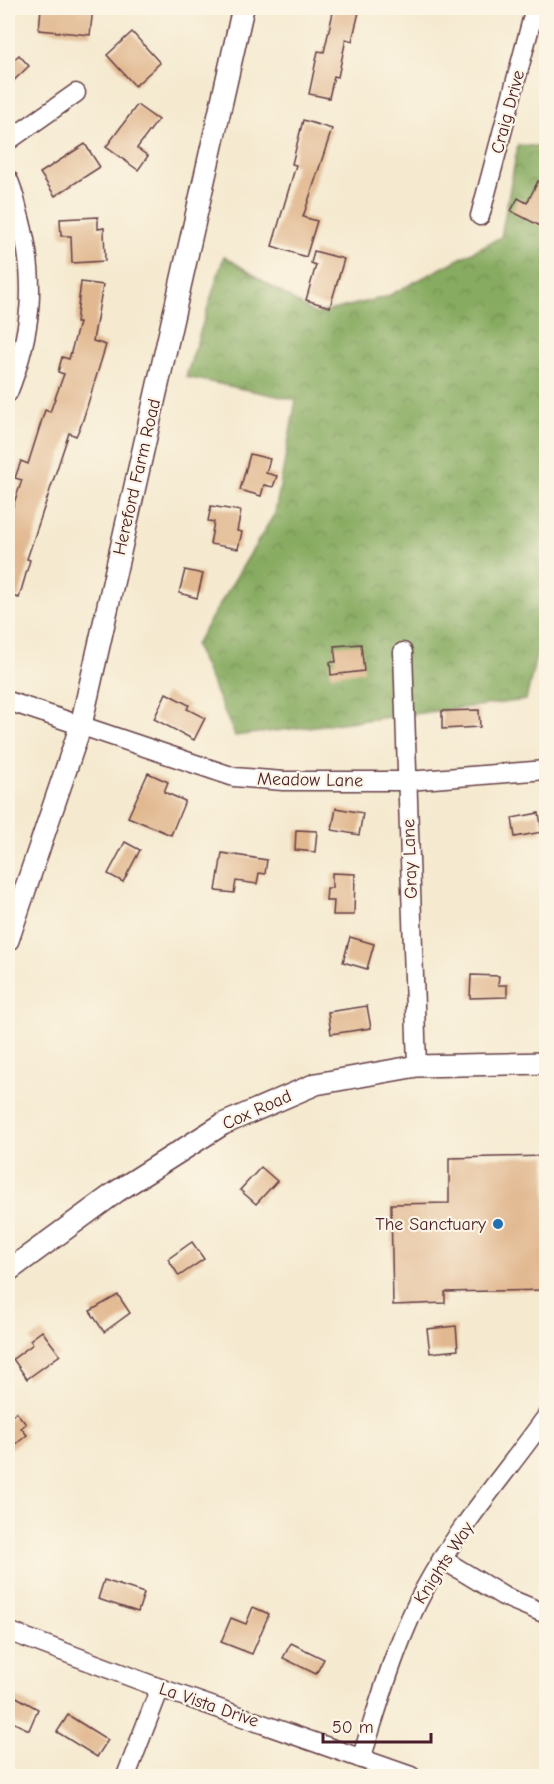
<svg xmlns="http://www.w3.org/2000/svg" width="554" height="1784" font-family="'Comic Neue',sans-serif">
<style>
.forest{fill:url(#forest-crowns);stroke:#686546;stroke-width:1.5}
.building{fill:#e1b890}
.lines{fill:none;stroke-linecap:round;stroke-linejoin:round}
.minor-casing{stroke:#643d44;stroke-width:21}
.tertiary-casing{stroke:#643d44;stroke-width:24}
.minor{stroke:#fff;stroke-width:18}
.tertiary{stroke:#fff;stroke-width:21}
.poi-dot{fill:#1f6fb2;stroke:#fcf5e5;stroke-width:2}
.labels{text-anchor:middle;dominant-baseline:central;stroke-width:4.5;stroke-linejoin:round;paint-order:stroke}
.street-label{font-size:18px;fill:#4a1f2b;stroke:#fcf5e5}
.poi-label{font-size:18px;fill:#4a1f2b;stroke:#fcf5e5;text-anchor:end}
</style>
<defs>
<pattern id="forest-crowns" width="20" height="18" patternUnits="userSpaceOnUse" patternTransform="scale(1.5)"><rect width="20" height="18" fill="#87ab60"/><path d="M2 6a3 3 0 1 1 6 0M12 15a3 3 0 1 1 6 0" fill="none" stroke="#708b4f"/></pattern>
</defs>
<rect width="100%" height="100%" fill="#fcf5e5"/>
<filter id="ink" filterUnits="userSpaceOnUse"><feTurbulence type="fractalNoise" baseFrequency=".0167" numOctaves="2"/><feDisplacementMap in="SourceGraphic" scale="12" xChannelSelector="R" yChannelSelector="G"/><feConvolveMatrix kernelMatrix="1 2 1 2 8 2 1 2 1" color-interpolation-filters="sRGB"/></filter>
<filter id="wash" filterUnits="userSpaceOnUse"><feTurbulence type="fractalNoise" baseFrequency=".008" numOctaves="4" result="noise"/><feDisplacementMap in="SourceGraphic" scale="24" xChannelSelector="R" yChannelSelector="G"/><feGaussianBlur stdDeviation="1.35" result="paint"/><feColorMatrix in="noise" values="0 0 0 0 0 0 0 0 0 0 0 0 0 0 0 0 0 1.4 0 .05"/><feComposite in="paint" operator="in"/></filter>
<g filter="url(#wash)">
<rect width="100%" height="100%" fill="#f5ead0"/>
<polygon class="forest" points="518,145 546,147 546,615 526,700 235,736 195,645 275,513 296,400 186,377 224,256 315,314 386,297 501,237"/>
<g id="blocks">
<g class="building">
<polygon points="41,8 93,8 90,35 39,30"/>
<polygon points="334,8 360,8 352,41 346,39 338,77 334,76 329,98 309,94 318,51 324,52"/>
<polygon points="132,32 160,63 135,86 107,55"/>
<polygon points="19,55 29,66 8,86 8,65"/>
<polygon points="137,105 158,120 137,148 148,156 138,170 106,147"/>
<polygon points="303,120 332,129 303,217 317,221 306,257 272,246 296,165 292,164"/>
<polygon points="85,144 100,167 55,196 40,173"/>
<polygon points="538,181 546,185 546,217 542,227 511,211 518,198 527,203"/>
<polygon points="98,217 98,229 104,228 105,261 72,263 71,236 61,236 60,219"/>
<polygon points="314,251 344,259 330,307 306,300 316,265 311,263"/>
<polygon points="81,282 103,285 93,341 106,345 82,423 76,436 69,433 27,559 30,560 19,598 8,595 8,520 22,480 15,478 21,461 28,464 45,410 50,412 64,374 58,372 62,357 69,359 79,323 76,323"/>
<polygon points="250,454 270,459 266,473 277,476 273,487 264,485 261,496 240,490"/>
<polygon points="211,506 241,511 237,531 242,532 238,549 210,544 214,522 208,521"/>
<polygon points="185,570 203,574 197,598 179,593"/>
<polygon points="361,644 364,671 331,675 330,662 336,662 334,646"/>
<polygon points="166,693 189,705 187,709 205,718 194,740 154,719"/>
<polygon points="479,710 480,727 442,729 442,711"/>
<polygon points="148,773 168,782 164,792 185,801 171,835 128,817"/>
<polygon points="336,808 363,813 359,835 332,830"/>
<polygon points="539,813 542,832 515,837 512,818"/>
<polygon points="296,830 317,831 315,852 295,850"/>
<polygon points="125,842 140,850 123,882 108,874"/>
<polygon points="222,853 267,860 265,874 259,873 257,884 236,881 234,893 216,891"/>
<polygon points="332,873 355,874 354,915 333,915 334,901 326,901 327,888 332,888"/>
<polygon points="350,937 374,944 367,969 343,962"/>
<polygon points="471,975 499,976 498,985 507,985 507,997 470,998"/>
<polygon points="367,1006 371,1028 331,1034 328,1012"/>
<polygon points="546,1156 546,1290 445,1292 445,1303 393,1305 391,1204 449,1203 449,1158"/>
<polygon points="261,1167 277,1181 256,1204 240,1190"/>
<polygon points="192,1242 204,1259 179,1276 168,1259"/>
<polygon points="118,1295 130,1313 104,1332 90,1311"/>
<polygon points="456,1326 458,1350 430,1353 427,1329"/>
<polygon points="42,1331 60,1355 27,1379 13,1359 33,1344 30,1340"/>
<polygon points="16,1412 26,1424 21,1428 27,1435 8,1451 8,1420"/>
<polygon points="104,1580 144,1593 138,1612 98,1599"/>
<polygon points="253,1607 269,1614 252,1654 221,1642 231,1618 246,1624"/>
<polygon points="291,1643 324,1659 316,1674 283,1658"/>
<polygon points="11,1694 38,1709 29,1730 8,1720 8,1702"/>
<polygon points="68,1715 108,1740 97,1757 57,1732"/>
</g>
</g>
</g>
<g filter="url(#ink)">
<use href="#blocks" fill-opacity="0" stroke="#643d44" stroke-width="1.5"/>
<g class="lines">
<defs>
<g id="minor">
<polyline points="8,141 76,93"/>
<path d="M8,179C14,191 16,205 20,218C37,282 32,332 8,393"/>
<polyline points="480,216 535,8"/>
<polyline points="403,652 417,1066"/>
<polyline points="8,701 234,777 283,781 408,781 546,770"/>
<polyline points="442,1559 503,1596 546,1614"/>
<polyline points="8,1631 160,1688 411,1776"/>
<path d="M361,1759C380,1701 396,1641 425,1588C458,1527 506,1473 546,1417"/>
<polyline points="126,1776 160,1688"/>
</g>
<g id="tertiary">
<polyline points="8,940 81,725 243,8"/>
<polyline points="8,1271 116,1192 223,1124 316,1084 417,1066 546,1063"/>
</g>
</defs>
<use href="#minor" class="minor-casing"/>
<use href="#tertiary" class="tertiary-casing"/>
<use href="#minor" class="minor"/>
<use href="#tertiary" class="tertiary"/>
</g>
</g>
<circle class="poi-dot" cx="498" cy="1224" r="6"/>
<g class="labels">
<g class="street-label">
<text transform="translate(508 112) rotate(-75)">Craig Drive</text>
<text transform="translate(137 477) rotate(-77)">Hereford Farm Road</text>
<text transform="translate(310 780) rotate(1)">Meadow Lane</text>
<text transform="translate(410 859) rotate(-92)">Gray Lane</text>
<text transform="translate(257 1110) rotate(-24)">Cox Road</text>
<text transform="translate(444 1563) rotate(-57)">Knights Way</text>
<text transform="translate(209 1705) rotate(19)">La Vista Drive</text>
</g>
<g class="poi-label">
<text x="486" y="1224">The Sanctuary</text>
</g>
</g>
<rect width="554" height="1784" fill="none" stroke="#fcf5e5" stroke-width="30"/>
<path d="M323 1733v9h108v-9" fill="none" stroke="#4a1f2b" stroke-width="3"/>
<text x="332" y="1733" font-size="18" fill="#4a1f2b" stroke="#fcf5e5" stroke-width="4.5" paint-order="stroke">50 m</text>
</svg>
